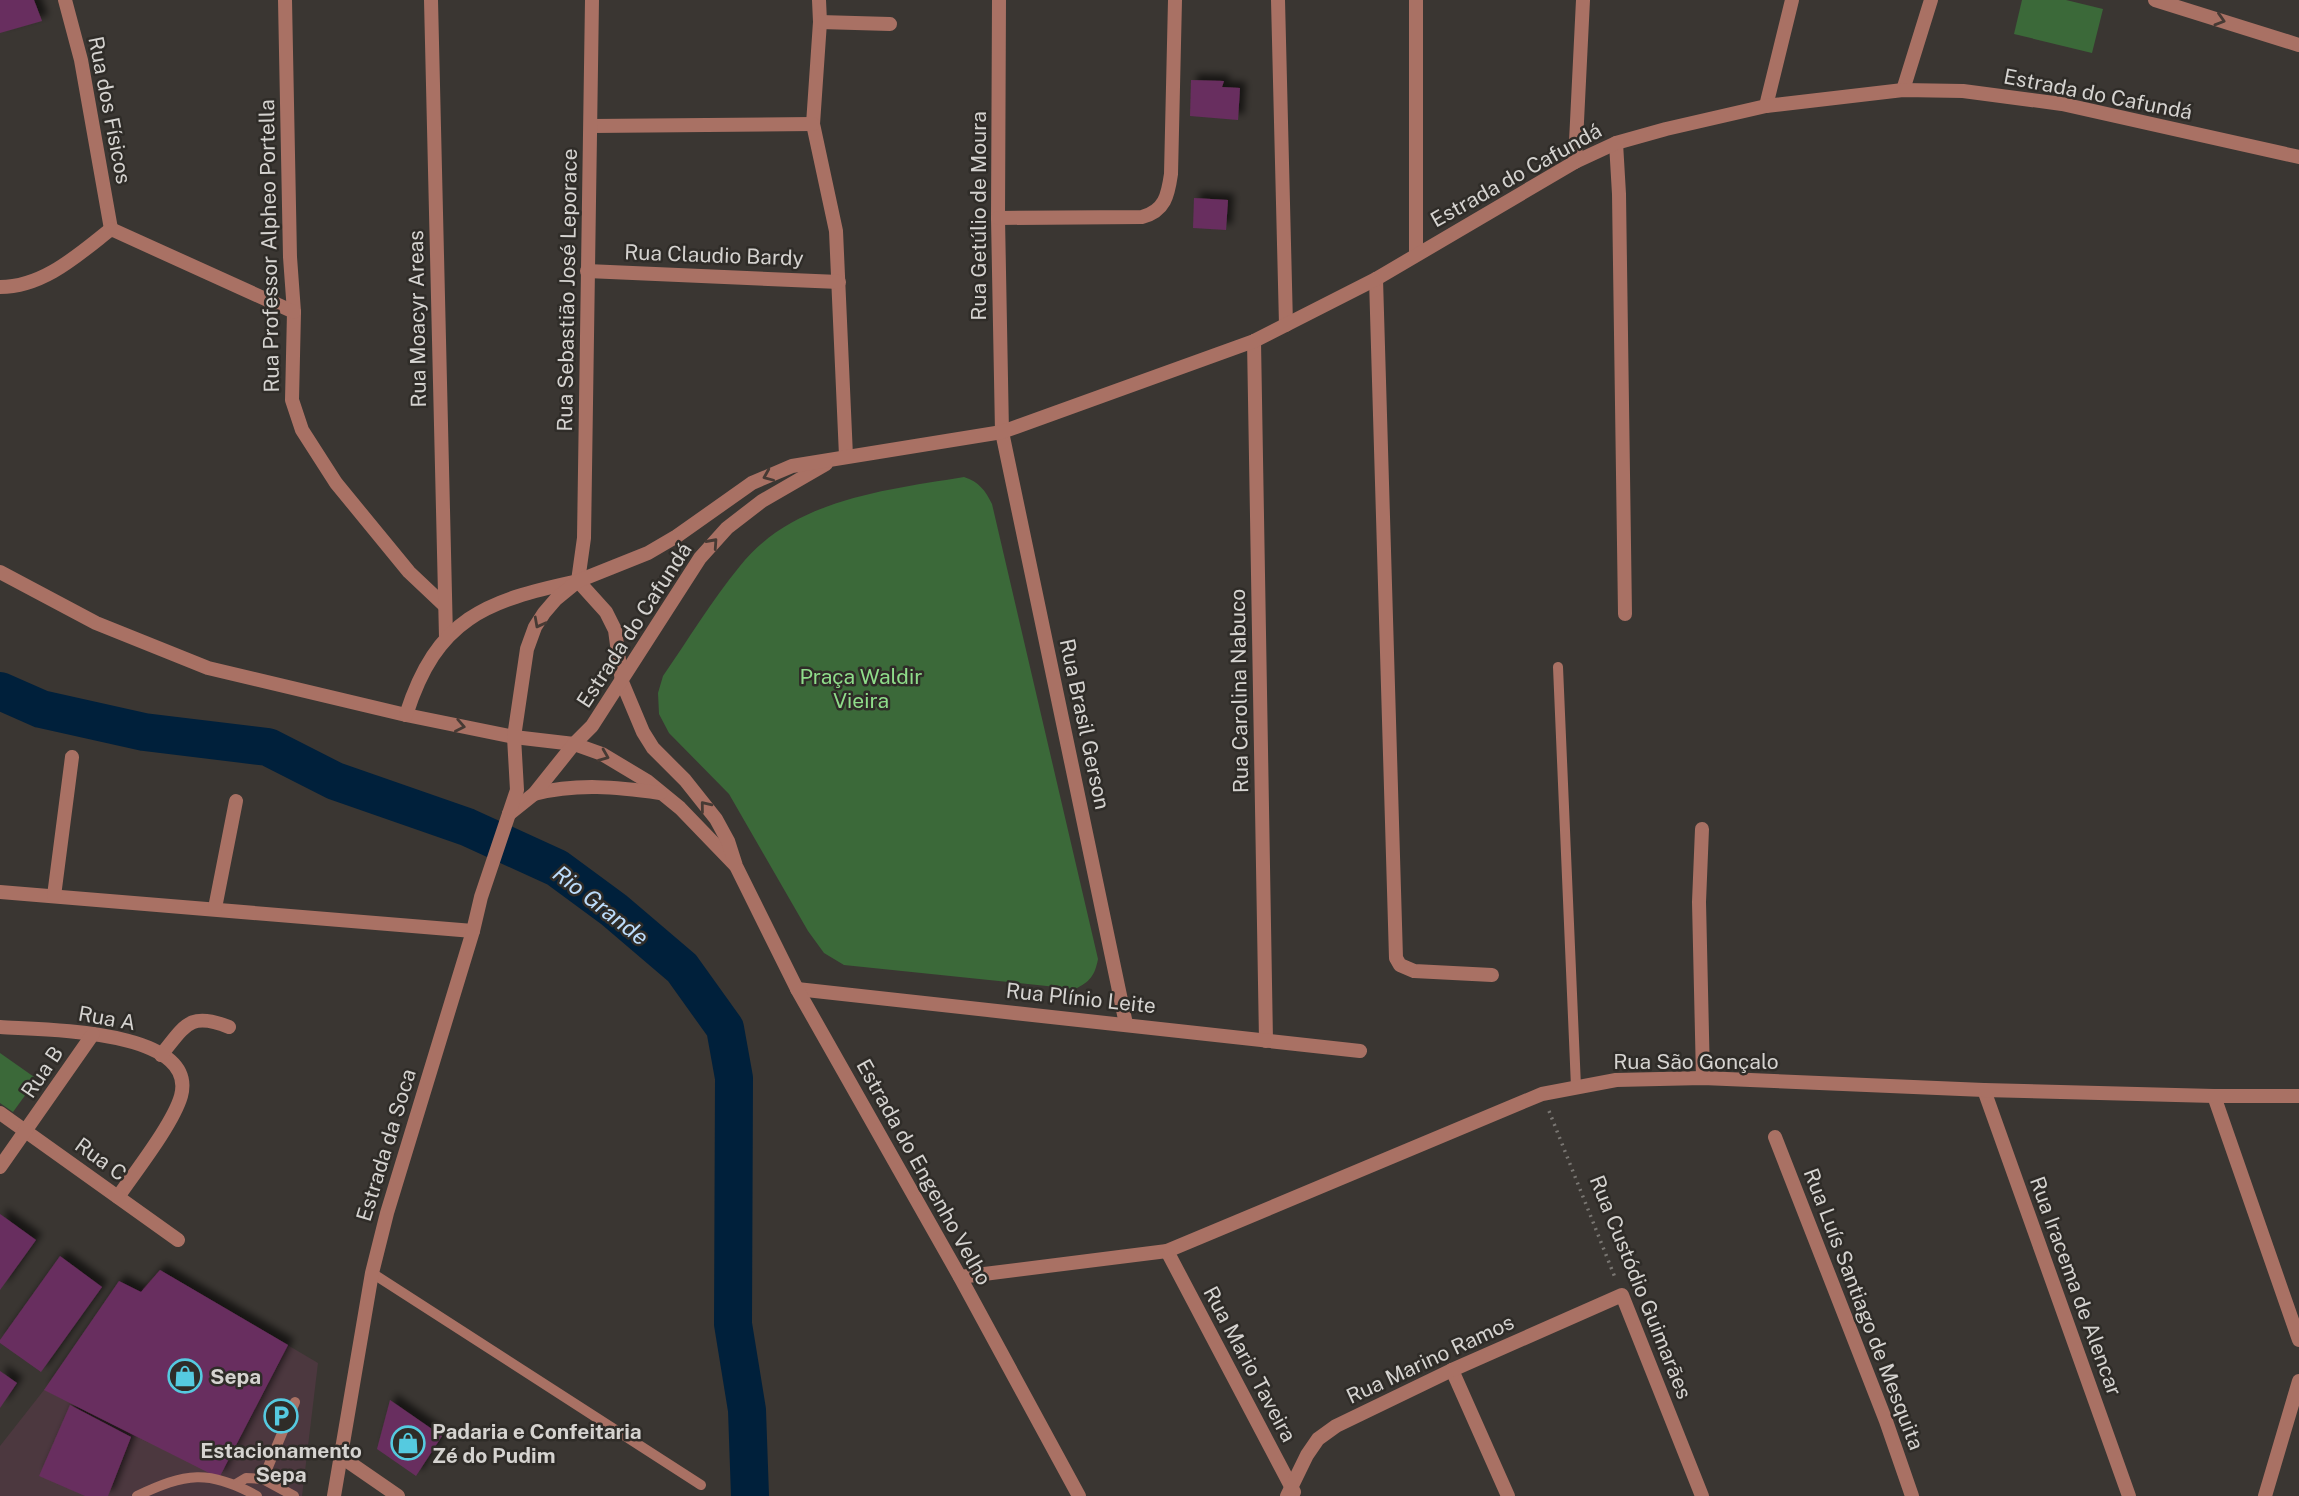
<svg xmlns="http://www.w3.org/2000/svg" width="2299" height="1496" font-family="'Public Sans',sans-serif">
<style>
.commercial{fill:#4c383f}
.green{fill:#3b6939}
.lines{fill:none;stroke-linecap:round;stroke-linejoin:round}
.river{stroke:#00203b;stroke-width:38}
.building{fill:#682e5e;filter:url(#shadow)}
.path{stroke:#797672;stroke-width:3.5;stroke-dasharray:2 5;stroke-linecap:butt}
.service{stroke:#a97164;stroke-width:10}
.minor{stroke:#a97164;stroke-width:14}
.tertiary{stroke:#a97164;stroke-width:14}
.oneway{stroke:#473a34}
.labels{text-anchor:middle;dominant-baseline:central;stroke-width:5;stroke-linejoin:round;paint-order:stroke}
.street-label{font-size:21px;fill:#d5d3d0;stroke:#2f2c28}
.park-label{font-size:21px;fill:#8fdd8a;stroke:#2f2c28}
.poi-label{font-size:21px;font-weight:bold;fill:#d5d3d0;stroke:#2f2c28;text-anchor:start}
.water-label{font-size:23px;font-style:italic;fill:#bcdcfb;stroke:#2f2c28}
</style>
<defs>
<filter id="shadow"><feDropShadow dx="6" dy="-6" stdDeviation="3.5" flood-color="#0009"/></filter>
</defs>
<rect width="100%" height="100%" fill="#3a3632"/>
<polygon class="commercial" points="160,1270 318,1363 302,1496 0,1496 0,1446 44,1390"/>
<g class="green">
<polygon points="2022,0 2066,0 2103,9 2092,53 2014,34"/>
<path d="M964,477C979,482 985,490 992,504L1098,959C1095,975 1090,982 1075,989L844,965L824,953L808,931L729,794L669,733L659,714L658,693L663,676C688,640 712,600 740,566C793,499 886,490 964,477Z"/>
<polygon points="0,1053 37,1079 13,1112 0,1103"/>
</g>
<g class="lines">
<polyline class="river" points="0,691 41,709 144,732 268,747 335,781 467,827 557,868 614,910 682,968 725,1028 734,1078 733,1324 747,1410 750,1496"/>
</g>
<g class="building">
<polygon points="0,0 34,0 42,21 0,33"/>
<polygon points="1191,80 1224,81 1222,87 1240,88 1238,120 1190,116"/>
<polygon points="1194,198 1228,200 1226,230 1193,228"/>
<polygon points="0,1214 36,1240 0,1290"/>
<polygon points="60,1256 102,1287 41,1372 0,1343 0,1340"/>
<polygon points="160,1270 288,1345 219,1478 44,1390 119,1281 141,1292"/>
<polygon points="0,1371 17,1383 0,1408"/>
<polygon points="390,1400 442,1436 416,1476 377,1449"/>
<polygon points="70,1405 131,1437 108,1496 85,1496 39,1476"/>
</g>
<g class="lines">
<polyline class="path" points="1549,1111 1616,1280"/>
<g class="service">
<polyline points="1558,667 1576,1087"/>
<polyline points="372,1273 701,1485"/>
<polyline points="236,1484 246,1478 263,1479"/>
<path d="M137,1496C185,1473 209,1469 257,1496"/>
<polyline points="294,1496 263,1479 295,1402"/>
</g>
<g class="minor">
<polyline points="65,0 81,60 111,229"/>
<polyline points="285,0 290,257 294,312 292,400 302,430 336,483 409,572 445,606"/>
<polyline points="431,0 446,637"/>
<polyline points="819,0 820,22 813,124 836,231 846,456"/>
<polyline points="999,0 998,218 1002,432 1126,1024"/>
<polyline points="1278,0 1286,325"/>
<polyline points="2155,0 2299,45"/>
<polyline points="820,22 890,24"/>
<polyline points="1903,90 1931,0"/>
<polyline points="1766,106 1792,0"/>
<polyline points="592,126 813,124"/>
<polyline points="1616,143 1619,194 1625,614"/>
<polyline points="1575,162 1583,0"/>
<path d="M998,218L1142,217C1165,211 1168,195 1171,174L1175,0"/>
<polyline points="1416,254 1416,0"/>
<polyline points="587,271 839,282"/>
<polyline points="1376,279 1396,958 1400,965 1414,971 1492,975"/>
<path d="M0,287C44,287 79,254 111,229L294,312"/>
<polyline points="1254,341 1266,1041"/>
<polyline points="578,581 584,538 592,0"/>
<polyline points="1702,829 1699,902 1703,1078"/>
<polyline points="0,892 473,931"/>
<polyline points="54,896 72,757"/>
<polyline points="215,908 236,801"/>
<polyline points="797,989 1360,1051"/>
<path d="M0,1027C39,1030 199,1028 181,1096C173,1124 135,1172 118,1197"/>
<path d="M161,1055C185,1026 189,1011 229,1027"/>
<polyline points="1984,1090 2129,1496"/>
<polyline points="2214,1096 2299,1340"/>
<polyline points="0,1113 178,1240"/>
<polyline points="1775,1137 1886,1421 1912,1496"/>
<polyline points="0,1167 93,1034"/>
<polyline points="1167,1251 1294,1492"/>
<polyline points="960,1277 1167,1251 1542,1094 1616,1080 1703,1078 1984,1090 2214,1096 2299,1096"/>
<polyline points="1452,1370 1508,1496"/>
<polyline points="340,1456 398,1496"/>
<polyline points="1287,1496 1307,1455 1318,1439 1336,1426 1452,1370 1622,1295 1702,1496"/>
<polyline points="2265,1496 2299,1381"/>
</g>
<g class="tertiary">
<polyline points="0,572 96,623 208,668 406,715 514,737 574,744 602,754 647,781 680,808 735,865"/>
<path d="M406,715C437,618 485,601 578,581L606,612L615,630L622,682L643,732L653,748L685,780L716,819L728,841L736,866L797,989L960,1277L1079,1496"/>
<path d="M534,794C577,783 617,787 660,793"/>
<polyline points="509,814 534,794 574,744 592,726 700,558 727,528 762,501 826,464"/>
<polyline points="334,1496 372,1273 387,1213 473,931 481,897 517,790 514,737 527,649 535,627 544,613 556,599 578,581 648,553 677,536 752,483 792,466 1002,432 1254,341 1376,279 1575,162 1616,143 1666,129 1766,106 1903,90 1963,91 2062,104 2299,157"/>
</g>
</g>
<defs><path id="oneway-chevron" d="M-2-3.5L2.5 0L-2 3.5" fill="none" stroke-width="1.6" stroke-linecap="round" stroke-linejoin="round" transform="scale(1.75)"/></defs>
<g class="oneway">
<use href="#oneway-chevron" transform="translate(2220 20) rotate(17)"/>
<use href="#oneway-chevron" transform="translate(768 476) rotate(157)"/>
<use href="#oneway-chevron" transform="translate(713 543) rotate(-48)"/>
<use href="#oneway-chevron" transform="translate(539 623) rotate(118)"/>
<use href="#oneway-chevron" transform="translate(460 726) rotate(11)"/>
<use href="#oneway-chevron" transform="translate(604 756) rotate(22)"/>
<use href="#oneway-chevron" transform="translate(705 806) rotate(-129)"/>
</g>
<defs>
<symbol id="shop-ring" viewBox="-11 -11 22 22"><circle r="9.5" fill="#2f2c28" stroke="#55cae0" stroke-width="1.5"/><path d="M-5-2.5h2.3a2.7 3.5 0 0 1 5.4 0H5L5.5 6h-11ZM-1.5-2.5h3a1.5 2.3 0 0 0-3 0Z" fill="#55cae0"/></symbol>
<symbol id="parking-ring" viewBox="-11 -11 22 22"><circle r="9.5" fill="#2f2c28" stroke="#55cae0" stroke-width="1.5"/><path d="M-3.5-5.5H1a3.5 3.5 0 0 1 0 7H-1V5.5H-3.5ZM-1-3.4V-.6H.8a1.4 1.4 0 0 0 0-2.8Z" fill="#55cae0"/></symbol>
</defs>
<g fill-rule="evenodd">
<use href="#shop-ring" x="166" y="1357" width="38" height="38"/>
<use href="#parking-ring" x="262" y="1397" width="38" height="38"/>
<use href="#shop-ring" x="389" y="1424" width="38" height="38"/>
</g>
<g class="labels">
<g class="street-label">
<text transform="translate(2098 94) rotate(11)">Estrada do Cafundá</text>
<text transform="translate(110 110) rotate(79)">Rua dos Físicos</text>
<text transform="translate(1516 175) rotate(-29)">Estrada do Cafundá</text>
<text transform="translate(978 216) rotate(-90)">Rua Getúlio de Moura</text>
<text transform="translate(269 246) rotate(-91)">Rua Professor Alpheo Portella</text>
<text transform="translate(714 255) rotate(2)">Rua Claudio Bardy</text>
<text transform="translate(567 290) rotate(-89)">Rua Sebastião José Leporace</text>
<text transform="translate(417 319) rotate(-91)">Rua Moacyr Areas</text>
<text transform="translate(634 625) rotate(-57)">Estrada do Cafundá</text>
<text transform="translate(1239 691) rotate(-91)">Rua Carolina Nabuco</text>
<text transform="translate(1085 724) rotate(78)">Rua Brasil Gerson</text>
<text transform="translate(1081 998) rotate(6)">Rua Plínio Leite</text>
<text transform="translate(107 1018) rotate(10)">Rua A</text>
<text x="1696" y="1061">Rua São Gonçalo</text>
<text transform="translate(42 1072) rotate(-56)">Rua B</text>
<text transform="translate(386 1145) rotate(-73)">Estrada da Soca</text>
<text transform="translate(101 1159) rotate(36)">Rua C</text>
<text transform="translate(924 1172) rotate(61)">Estrada do Engenho Velho</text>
<text transform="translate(2076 1286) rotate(70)">Rua Iracema de Alencar</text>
<text transform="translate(1641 1287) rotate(68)">Rua Custódio Guimarães</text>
<text transform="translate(1864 1309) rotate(69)">Rua Luís Santiago de Mesquita</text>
<text transform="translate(1430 1359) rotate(-25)">Rua Marino Ramos</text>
<text transform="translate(1250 1364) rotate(62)">Rua Mario Taveira</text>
</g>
<g class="park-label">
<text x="861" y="676">Praça Waldir<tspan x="861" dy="24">Vieira</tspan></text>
</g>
<g class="poi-label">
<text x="210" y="1376">Sepa</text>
<text x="432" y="1431">Padaria e Confeitaria<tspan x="432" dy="24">Zé do Pudim</tspan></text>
<text x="281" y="1450" text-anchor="middle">Estacionamento<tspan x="281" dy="24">Sepa</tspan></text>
</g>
<g class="water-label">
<text transform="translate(601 905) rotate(38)">Rio Grande</text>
</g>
</g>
</svg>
